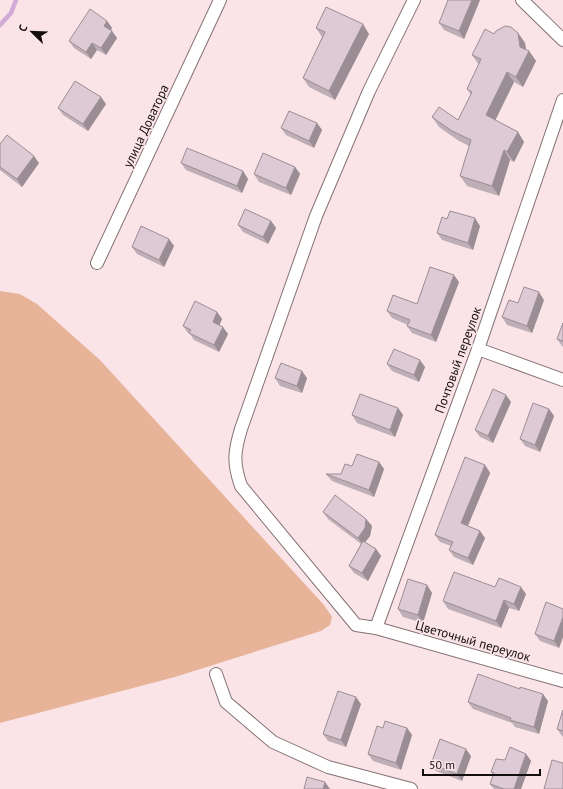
<svg xmlns="http://www.w3.org/2000/svg" width="563" height="789" font-family="'PT Sans',sans-serif">
<style>
.green{fill:#e7b499}
.lines{fill:none;stroke-linecap:round;stroke-linejoin:round}
.stream{stroke:#d1aad5;stroke-width:4.5}
.minor-casing{stroke:#847174;stroke-width:14}
.minor{stroke:#fff;stroke-width:12}
.wall{fill:#beaeb6}
.shaded-wall{fill:#9b8d94}
.building{fill:#ddcad4;stroke:#9b8d94}
.labels{text-anchor:middle;dominant-baseline:central;stroke-width:3.5;stroke-linejoin:round;paint-order:stroke}
.street-label{font-size:13px;fill:#150e0f;stroke:#fae4e8}
</style>
<rect width="100%" height="100%" fill="#fae4e8"/>
<polygon class="green" points="0,291 20,294 37,304 100,360 324,605 332,617 330,625 321,631 175,677 0,723"/>
<g class="lines">
<polyline class="stream" points="0,25 11,13 16,0"/>
<defs>
<g id="minor">
<path d="M414,0L369,91L316,216L241,429C234,452 233,463 241,486L356,625L376,628L563,681"/>
<polyline points="522,0 563,40"/>
<polyline points="97,263 220,0"/>
<polyline points="478,349 563,380"/>
<polyline points="376,628 478,349 563,100"/>
<polyline points="216,674 226,702 273,742 328,767 411,789"/>
</g>
</defs>
<use href="#minor" class="minor-casing"/>
<use href="#minor" class="minor"/>
</g>
<g class="wall">
<polygon points="448,0 480,0 464,39 444,30 439,23"/>
<polygon points="107,21 112,28 111,30 117,38 106,55 97,50 91,59 74,48 69,41"/>
<polygon points="316,28 369,34 335,100 309,87 303,78 322,37"/>
<polygon points="518,33 525,43 526,50 529,51 536,61 523,87 514,82 495,120 518,132 524,142 514,162 510,160 499,196 467,186 460,176 469,146 459,141 439,127 432,117 458,120 471,95 467,89 479,65 472,55 494,34"/>
<polygon points="106,104 88,131 63,115 58,108"/>
<polygon points="317,123 322,130 314,148 286,135 281,128"/>
<polygon points="0,144 39,163 22,187 0,170"/>
<polygon points="181,163 243,171 248,179 242,193 186,170"/>
<polygon points="295,167 300,174 291,195 259,182 254,174"/>
<polygon points="447,219 480,226 473,250 442,240 437,233"/>
<polygon points="271,221 276,228 268,244 243,232 238,225"/>
<polygon points="169,239 174,246 164,267 137,254 132,247"/>
<polygon points="459,282 436,342 412,333 407,326 408,325 392,318 387,311 417,304"/>
<polygon points="544,300 532,333 507,325 502,317 518,303"/>
<polygon points="217,312 222,319 219,325 228,334 219,352 194,340 190,334 188,333 183,326"/>
<polygon points="563,323 563,347 562,346 557,339"/>
<polygon points="387,364 425,367 419,382 392,371"/>
<polygon points="275,378 307,378 302,393 280,386"/>
<polygon points="511,402 493,443 480,437 475,430"/>
<polygon points="398,408 403,415 395,437 357,423 352,415"/>
<polygon points="549,409 554,416 540,452 525,446 520,439"/>
<polygon points="379,462 384,469 374,497 332,481 326,474 341,474 352,466"/>
<polygon points="485,465 490,473 468,526 480,531 485,538 473,565 454,557 449,550 451,546 440,542 435,535"/>
<polygon points="323,512 366,519 372,526 370,536 365,542 376,549 381,556 368,581 354,573 349,566 361,544 328,519"/>
<polygon points="427,585 432,593 423,623 403,617 398,609"/>
<polygon points="495,587 526,594 519,611 509,608 501,628 448,609 443,601"/>
<polygon points="563,609 563,637 559,648 540,641 535,634"/>
<polygon points="548,701 539,734 515,727 512,723 473,709 468,702"/>
<polygon points="361,704 346,747 328,741 323,734"/>
<polygon points="563,710 563,737 562,736 557,729"/>
<polygon points="383,728 407,728 412,735 401,770 373,761 368,754"/>
<polygon points="526,754 531,761 521,789 494,789 490,784 493,775 491,772"/>
<polygon points="471,756 462,781 436,771 431,764"/>
</g>
<g class="shaded-wall">
<polygon points="472,0 480,0 464,39 459,31"/>
<polygon points="107,21 112,28 109,33 104,26"/>
<polygon points="363,24 369,34 335,100 329,91"/>
<polygon points="112,31 117,38 106,55 101,48"/>
<polygon points="518,33 525,43 527,56 529,51 536,61 523,87 516,77 520,47"/>
<polygon points="92,43 97,50 91,59 86,52"/>
<polygon points="507,72 514,82 493,125 486,115"/>
<polygon points="101,97 106,104 88,131 83,124"/>
<polygon points="317,123 322,130 314,148 309,141"/>
<polygon points="518,132 524,142 514,162 507,152"/>
<polygon points="504,150 510,160 499,196 492,186"/>
<polygon points="34,156 39,163 22,187 17,179"/>
<polygon points="295,167 300,174 291,195 286,188"/>
<polygon points="243,171 248,179 242,193 237,186"/>
<polygon points="475,218 480,226 473,250 468,243"/>
<polygon points="271,221 276,228 268,244 263,237"/>
<polygon points="169,239 174,246 164,267 159,260"/>
<polygon points="454,275 459,282 436,342 431,335"/>
<polygon points="539,292 544,300 532,333 527,326"/>
<polygon points="217,312 222,319 218,329 213,322"/>
<polygon points="223,327 228,334 219,352 214,345"/>
<polygon points="420,360 425,367 419,382 414,375"/>
<polygon points="302,371 307,378 302,393 297,386"/>
<polygon points="506,395 511,402 493,443 488,436"/>
<polygon points="398,408 403,415 395,437 390,430"/>
<polygon points="549,409 554,416 540,452 535,445"/>
<polygon points="379,462 384,469 374,497 369,490"/>
<polygon points="485,465 490,473 466,530 461,523"/>
<polygon points="366,519 372,526 370,536 363,545 358,538"/>
<polygon points="480,531 485,538 473,565 468,558"/>
<polygon points="376,549 381,556 368,581 362,573"/>
<polygon points="427,585 432,593 423,623 418,615"/>
<polygon points="521,587 526,594 519,611 514,604"/>
<polygon points="504,600 509,608 501,628 496,621"/>
<polygon points="563,617 563,637 559,648 554,641"/>
<polygon points="543,694 548,701 539,734 534,727"/>
<polygon points="356,697 361,704 346,747 341,740"/>
<polygon points="407,728 412,735 401,770 396,763"/>
<polygon points="466,749 471,756 462,781 457,774"/>
<polygon points="526,754 531,761 521,789 514,789"/>
<polygon points="325,782 330,789 323,789"/>
</g>
<g class="building">
<polygon points="448,0 472,0 459,31 439,23"/>
<polygon points="326,7 363,24 329,91 303,78 325,32 316,28"/>
<polygon points="90,9 107,21 104,26 112,31 101,48 92,43 86,52 69,41"/>
<polygon points="505,26 511,27 518,33 520,47 529,51 516,77 507,72 486,115 518,132 507,152 504,150 492,186 460,176 471,140 452,131 432,117 439,107 458,120 472,92 467,89 481,59 472,55 485,29 494,34 496,31"/>
<polygon points="75,81 101,97 83,124 58,108"/>
<polygon points="289,111 317,123 309,141 281,128"/>
<polygon points="7,135 34,156 17,179 0,167 0,144"/>
<polygon points="187,148 243,171 237,186 181,163"/>
<polygon points="263,153 295,167 286,188 254,174"/>
<polygon points="245,209 271,221 263,237 238,225"/>
<polygon points="450,211 475,218 468,243 437,233 442,217 447,219"/>
<polygon points="141,226 169,239 159,260 132,247"/>
<polygon points="430,267 454,275 431,335 407,326 410,320 387,311 393,295 417,304"/>
<polygon points="524,287 539,292 527,326 502,317 509,300 518,303"/>
<polygon points="195,301 217,312 213,322 223,327 214,345 189,333 191,330 183,326"/>
<polygon points="563,323 563,341 557,339"/>
<polygon points="394,349 420,360 414,375 387,364"/>
<polygon points="281,363 302,371 297,386 275,378"/>
<polygon points="493,389 506,395 488,436 475,430"/>
<polygon points="360,394 398,408 390,430 352,415"/>
<polygon points="533,403 549,409 535,445 520,439"/>
<polygon points="357,454 379,462 369,490 326,474 341,474 345,464 352,466"/>
<polygon points="465,457 485,465 461,523 480,531 468,558 449,550 453,542 435,535"/>
<polygon points="335,495 366,519 365,528 358,538 323,512"/>
<polygon points="363,541 376,549 362,573 349,566"/>
<polygon points="454,572 495,587 499,578 521,587 514,604 504,600 496,621 443,601"/>
<polygon points="408,579 427,585 418,615 398,609"/>
<polygon points="546,602 563,609 563,617 554,641 535,634"/>
<polygon points="478,674 520,689 520,687 543,694 534,727 510,720 511,718 468,702"/>
<polygon points="338,691 356,697 341,740 323,734"/>
<polygon points="563,710 563,731 557,729"/>
<polygon points="385,721 407,728 396,763 368,754 377,726 383,728"/>
<polygon points="440,739 466,749 457,774 431,764"/>
<polygon points="510,747 526,754 514,789 504,789 490,784 494,773 491,772 496,759 505,760"/>
<polygon points="552,760 563,763 563,789 544,789"/>
<polygon points="307,777 325,782 323,789 304,789"/>
</g>
<g class="labels">
<g class="street-label">
<text transform="translate(146 126) rotate(-65)">улица Доватора</text>
<text transform="translate(458 360) rotate(-70)">Почтовый переулок</text>
<text transform="translate(473 641) rotate(16)">Цветочный переулок</text>
</g>
</g>
<g transform="translate(32 32) rotate(293)" stroke="#fae4e8" stroke-width="3" paint-order="stroke">
<path d="M0-3L7 15L0 10L-7 15Z" fill="#150e0f"/>
<text y="-6" font-size="11" font-weight="bold" text-anchor="middle" fill="#150e0f">С</text>
</g>
<path d="M423 769v6h117v-6" fill="none" stroke="#150e0f" stroke-width="2"/>
<text x="429" y="769" font-size="12" fill="#150e0f" stroke="#fae4e8" stroke-width="3" paint-order="stroke">50 m</text>
</svg>
